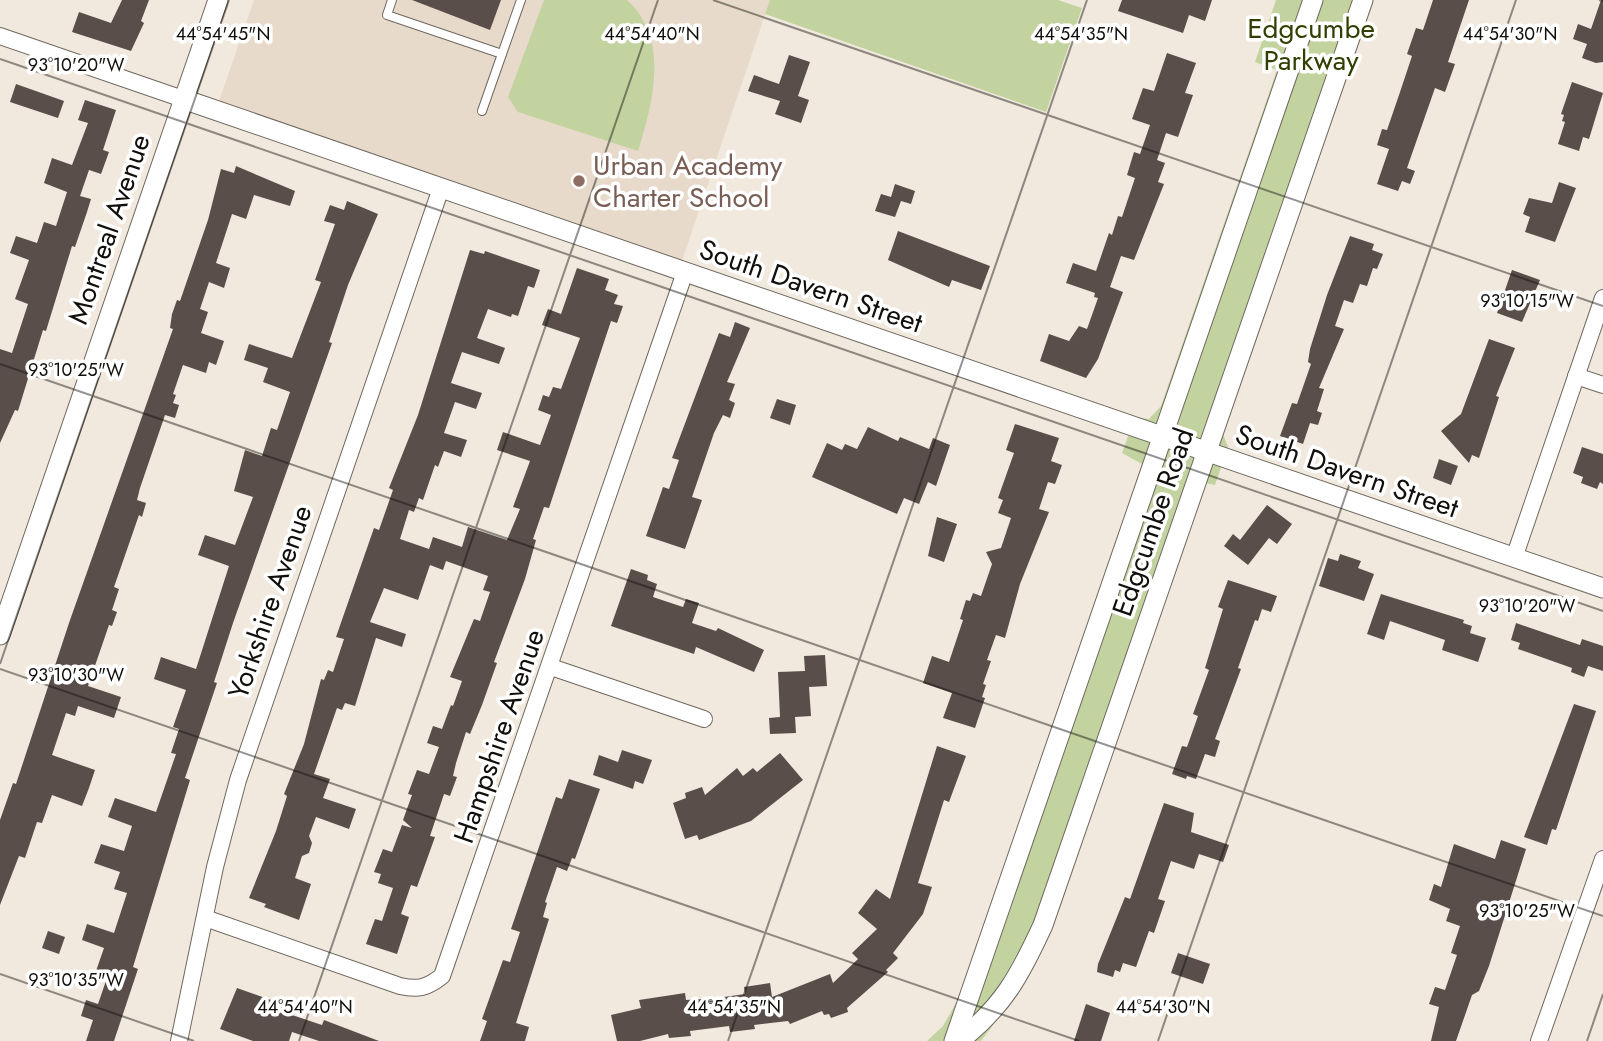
<svg xmlns="http://www.w3.org/2000/svg" width="1603" height="1041" font-family="Jost,sans-serif">
<style>
.built{fill:#e8daca}
.green{fill:#c2d3a0}
.building{fill:#5a4e4b}
.lines{fill:none;stroke-linecap:round;stroke-linejoin:round}
.service-casing{stroke:#6f685f;stroke-width:10}
.minor-casing{stroke:#6f685f;stroke-width:18}
.tertiary-casing{stroke:#6f685f;stroke-width:21}
.service{stroke:#fff;stroke-width:8}
.minor{stroke:#fff;stroke-width:16}
.tertiary{stroke:#fff;stroke-width:19}
.ticks{fill:none;stroke:#110f0b;stroke-width:2;stroke-opacity:0.45}
.education-dot{fill:#8d6e63;stroke:#fff;stroke-width:2.5}
.labels{text-anchor:middle;dominant-baseline:central;stroke-width:7;stroke-linejoin:round;paint-order:stroke}
.park-label{font-size:28px;fill:#303f00;stroke:#fff}
.education-label{font-size:28px;fill:#785e54;stroke:#fff;text-anchor:start}
.street-label{font-size:28px;fill:#110f0b;stroke:#fff}
.ticks-label{font-size:18px;text-anchor:middle;fill:#110f0b;stroke:#fff;stroke-width:7;stroke-linejoin:round;paint-order:stroke}
</style>
<rect width="100%" height="100%" fill="#f1e9de"/>
<polygon class="built" points="254,0 770,0 682,261 219,101"/>
<g class="green">
<path d="M544,0H627C670,39 653,102 638,151L518,112L508,97Z"/>
<polygon points="770,0 1058,0 1082,8 1046,112 765,14"/>
<path d="M1276,0H1371L1223,434L1228,447L1215,485L1206,483L1055,919C1034,970 1014,998 981,1041H927L943,1026L961,994L1142,464L1122,453L1135,417L1149,419L1161,406L1277,70L1255,62Z"/>
</g>
<g class="building">
<polygon points="122,0 149,0 141,21 144,23 131,51 72,32 79,12 111,23"/>
<polygon points="412,0 501,0 490,30"/>
<polygon points="1122,0 1212,0 1205,21 1189,15 1183,33 1118,11"/>
<polygon points="1433,0 1469,0 1448,62 1455,64 1445,92 1435,88 1407,168 1415,171 1410,184 1402,181 1398,191 1377,184 1389,149 1377,145 1382,129 1387,130 1399,95 1412,56 1407,54 1416,28 1423,30"/>
<polygon points="1601,0 1603,0 1603,62 1596,63 1582,58 1587,44 1573,39 1578,24 1591,29"/>
<polygon points="1167,53 1196,63 1185,93 1193,95 1178,137 1166,133 1157,160 1165,163 1158,182 1164,184 1134,260 1121,256 1110,287 1123,292 1098,359 1086,378 1040,361 1049,334 1069,341 1079,326 1087,329 1098,298 1094,297 1095,293 1066,283 1073,263 1096,271 1109,233 1112,235 1118,216 1122,217 1135,178 1127,175 1134,152 1140,154 1150,125 1132,119 1143,88 1154,91"/>
<polygon points="789,55 810,62 798,96 809,100 801,123 775,114 780,101 748,91 754,75 779,84"/>
<polygon points="1572,82 1603,93 1589,139 1583,137 1579,151 1558,144 1565,122 1562,121 1564,115 1561,114"/>
<polygon points="16,84 64,101 58,118 10,102"/>
<polygon points="85,100 116,110 103,150 109,152 101,174 89,170 80,196 91,199 87,212 75,247 72,246 46,331 43,330 18,411 15,410 0,443 0,349 12,353 28,304 15,299 29,260 10,253 16,236 37,243 44,222 56,226 67,192 44,183 52,158 72,165 88,123 78,120"/>
<polygon points="236,166 295,191 290,206 254,195 246,219 232,214 216,263 230,268 224,288 209,282 200,309 208,312 201,333 224,341 216,365 209,362 206,373 183,365 173,394 176,395 173,403 179,405 175,418 165,415 140,488 137,500 146,503 142,517 139,515 114,587 119,589 112,610 117,612 112,626 109,625 88,686 121,697 114,718 78,706 75,716 66,713 52,755 95,770 89,788 82,806 52,795 42,823 37,822 25,858 19,856 0,905 0,820 13,783 16,784 69,623 173,329 170,328 172,314 177,300 180,301 208,220 221,169 234,173"/>
<polygon points="1559,182 1576,188 1555,242 1525,232 1530,217 1523,214 1529,198 1552,203"/>
<polygon points="895,184 915,191 911,204 901,201 895,217 875,211 881,194 891,197"/>
<polygon points="347,201 378,214 348,285 329,342 332,343 233,623 214,682 217,683 185,778 190,780 133,967 138,969 114,1041 86,1041 93,1020 81,1016 86,1000 98,1004 108,975 96,971 104,948 82,940 87,924 114,933 127,893 114,889 120,872 94,863 101,844 124,851 132,826 108,817 115,798 156,812 176,754 171,753 179,729 173,727 186,690 154,679 161,657 196,669 229,566 198,555 205,535 235,545 253,497 234,491 245,450 262,456 271,428 277,430 290,392 263,382 268,368 244,360 249,344 292,358 321,282 315,280 335,224 324,221 330,205 344,210"/>
<polygon points="898,231 990,266 981,290 952,280 949,287 888,260"/>
<polygon points="1350,236 1374,244 1372,250 1383,254 1377,269 1373,268 1367,286 1360,284 1353,303 1344,300 1335,326 1344,329 1319,388 1324,389 1317,411 1322,413 1318,425 1310,423 1303,444 1280,436 1292,403 1297,404 1311,364 1308,362 1310,349 1327,295"/>
<polygon points="470,250 484,254 485,251 540,270 534,288 528,286 518,316 512,314 511,317 488,309 477,338 505,348 499,364 462,352 451,383 482,393 476,409 455,402 444,433 467,440 461,457 444,451 438,467 435,465 423,500 419,498 414,512 409,510 400,539 429,549 433,537 462,547 468,527 507,540 520,509 513,507 530,461 497,450 503,432 540,445 551,415 538,410 543,395 549,397 553,387 561,389 580,338 542,325 548,309 561,314 577,268 609,279 605,290 618,295 614,304 623,306 617,323 611,321 549,508 544,507 533,539 536,540 525,579 494,662 497,663 482,705 470,734 466,732 456,763 453,776 457,777 450,796 444,794 430,836 435,837 417,887 411,885 401,914 409,917 397,954 366,944 375,919 382,921 393,888 378,883 381,874 374,872 383,849 392,852 402,825 412,828 403,820 412,795 408,794 417,770 429,774 439,747 427,743 433,726 442,729 451,705 453,706 462,681 450,677 474,619 480,621 490,592 483,590 488,576 446,561 443,570 430,565 418,600 384,588 370,622 406,634 402,647 376,638 355,706 345,703 342,710 337,708 314,774 330,779 323,798 356,809 349,829 316,817 309,836 312,843 309,853 302,856 295,878 311,884 299,920 264,907 266,904 249,898 276,831 287,796 284,794 304,744 321,679 324,680 328,670 333,672 344,639 336,637 374,528 379,530 393,490 389,488 418,415"/>
<polygon points="1512,270 1540,280 1522,322 1497,313"/>
<polygon points="735,322 750,328 727,382 735,384 729,400 735,403 730,418 723,415 714,433 692,497 702,500 685,549 646,536 663,487 669,489 679,460 672,458 719,333 730,337"/>
<polygon points="1489,339 1515,348 1496,396 1499,397 1479,458 1472,455 1469,463 1441,431 1461,414"/>
<polygon points="777,399 796,405 790,425 770,418"/>
<polygon points="1015,424 1059,438 1051,461 1062,465 1055,484 1048,482 1039,509 1049,512 1020,584 1005,638 996,635 987,660 991,661 983,684 986,685 982,697 985,698 975,728 943,718 952,693 923,683 932,656 949,662 963,620 960,619 966,600 970,601 973,593 981,596 992,564 986,552 1001,548 1011,518 998,513 1003,500 998,498 1014,453 1006,450"/>
<polygon points="868,427 898,441 900,437 929,449 933,438 950,445 936,486 928,482 919,504 904,498 897,514 812,477 827,443 842,450 845,444 857,449"/>
<polygon points="1582,447 1603,454 1603,484 1600,482 1597,489 1581,483 1583,477 1573,473"/>
<polygon points="1439,459 1458,466 1451,485 1433,478"/>
<polygon points="1267,505 1292,524 1277,544 1269,538 1248,565 1224,546 1233,534 1240,540"/>
<polygon points="937,517 957,524 944,562 928,556"/>
<polygon points="1340,554 1361,561 1358,568 1374,574 1364,601 1319,586 1328,558 1338,561"/>
<polygon points="631,569 648,575 647,580 657,584 653,597 683,607 686,599 699,603 692,623 716,631 718,628 764,650 754,672 696,647 694,654 611,626"/>
<polygon points="1228,580 1277,596 1271,612 1262,609 1258,621 1255,620 1238,668 1241,669 1215,739 1220,741 1215,757 1205,754 1196,779 1187,776 1186,779 1172,774 1182,746 1187,747 1198,716 1193,714 1209,670 1205,668 1223,609 1218,607"/>
<polygon points="1381,594 1464,620 1463,623 1472,626 1470,633 1486,638 1478,662 1442,650 1445,640 1390,621 1384,640 1367,634"/>
<polygon points="1516,623 1580,645 1582,639 1603,646 1603,671 1588,666 1584,677 1571,672 1572,668 1518,649 1520,643 1511,640"/>
<polygon points="825,655 827,686 809,687 811,716 795,717 796,733 770,734 769,718 780,717 778,672 805,671 804,656"/>
<polygon points="1574,704 1596,711 1556,830 1552,829 1547,845 1524,837"/>
<polygon points="937,746 966,756 949,802 944,800 918,883 932,887 923,914 893,953 898,958 886,970 888,972 847,1008 848,1012 831,1018 829,1014 824,1015 822,1011 790,1024 788,1021 754,1025 755,1029 730,1032 729,1026 690,1031 691,1036 669,1038 668,1034 640,1041 617,1041 611,1015 641,1008 639,1000 685,993 686,1000 717,998 745,994 744,987 770,983 772,997 830,974 833,983 858,959 852,953 877,929 858,913 876,889 890,899"/>
<polygon points="622,750 652,760 643,784 635,781 633,789 593,775 599,755 618,762"/>
<polygon points="780,753 803,780 751,821 699,840 697,835 685,839 673,803 686,798 685,793 702,787 705,795 737,768 743,776 753,768 757,772"/>
<polygon points="569,779 600,789 575,859 572,858 567,871 557,867 545,902 547,903 543,917 549,919 516,1023 529,1027 525,1041 480,1041 487,1021 482,1019 503,960 510,962 520,932 511,929 556,797 562,799"/>
<polygon points="1164,803 1194,813 1191,832 1229,845 1223,862 1199,854 1194,869 1171,861 1158,899 1165,901 1154,933 1149,931 1136,967 1123,963 1120,972 1115,970 1113,977 1097,972 1098,964 1125,897 1130,899"/>
<polygon points="1501,840 1526,849 1489,966 1479,991 1472,995 1456,1041 1431,1041 1439,1007 1429,1004 1435,987 1445,990 1457,955 1451,953 1460,926 1446,921 1450,909 1429,900 1434,884 1441,887 1454,844 1495,859"/>
<polygon points="48,931 65,937 59,954 42,948"/>
<polygon points="1178,953 1210,964 1203,984 1171,973"/>
<polygon points="237,988 288,1006 286,1013 322,1025 324,1020 379,1041 319,1041 292,1032 289,1041 253,1041 220,1029"/>
<polygon points="1086,1004 1110,1013 1101,1041 1074,1041"/>
</g>
<g class="lines">
<defs>
<g id="service">
<polyline points="392,0 387,15 502,54 521,0"/>
<polyline points="482,111 502,54"/>
</g>
<g id="minor">
<polyline points="0,36 183,99"/>
<polyline points="1576,376 1603,385"/>
<polyline points="1514,558 1603,298"/>
<polyline points="551,667 704,719"/>
<path d="M205,918L400,986C418,990 427,988 442,976L685,272"/>
<polyline points="179,1041 215,867 238,780 441,188"/>
<polyline points="1539,1041 1603,859"/>
</g>
<g id="tertiary">
<polyline points="183,99 1603,588"/>
<polyline points="0,635 218,0"/>
<polyline points="954,1041 1313,0"/>
<path d="M959,1041C1003,1007 1020,975 1043,925L1363,0"/>
</g>
</defs>
<use href="#service" class="service-casing"/>
<use href="#minor" class="minor-casing"/>
<use href="#tertiary" class="tertiary-casing"/>
<use href="#service" class="service"/>
<use href="#minor" class="minor"/>
<use href="#tertiary" class="tertiary"/>
</g>
<path class="ticks" d="M713,0L1603,306M1599,0L1603,1M0,59L1603,611M0,364L1603,916M0,664L229,0M0,669L1079,1041M0,974L194,1041M299,1041L658,0M728,1041L1087,0M1158,1041L1516,0M1587,1041L1603,994"/>
<circle class="education-dot" cx="579" cy="181" r="7"/>
<g class="labels">
<g class="park-label">
<text x="1311" y="28">Edgcumbe<tspan x="1311" dy="32">Parkway</tspan></text>
</g>
<g class="education-label">
<text x="593" y="165">Urban Academy<tspan x="593" dy="32">Charter School</tspan></text>
</g>
<g class="street-label">
<text transform="translate(109 229) rotate(-71)">Montreal Avenue</text>
<text transform="translate(811 286) rotate(19)">South Davern Street</text>
<text transform="translate(1347 471) rotate(19)">South Davern Street</text>
<text transform="translate(1153 522) rotate(-71)">Edgcumbe Road</text>
<text transform="translate(270 602) rotate(-71)">Yorkshire Avenue</text>
<text transform="translate(499 736) rotate(-71)">Hampshire Avenue</text>
</g>
</g>
<g class="ticks-label">
<text x="223" y="40">44°54'45"N</text>
<text x="652" y="40">44°54'40"N</text>
<text x="1081" y="40">44°54'35"N</text>
<text x="1510" y="40">44°54'30"N</text>
<text x="76" y="71">93°10'20"W</text>
<text x="1527" y="307">93°10'15"W</text>
<text x="76" y="376">93°10'25"W</text>
<text x="1527" y="612">93°10'20"W</text>
<text x="76" y="681">93°10'30"W</text>
<text x="1527" y="917">93°10'25"W</text>
<text x="76" y="986">93°10'35"W</text>
<text x="305" y="1013">44°54'40"N</text>
<text x="734" y="1013">44°54'35"N</text>
<text x="1163" y="1013">44°54'30"N</text>
</g>
</svg>
